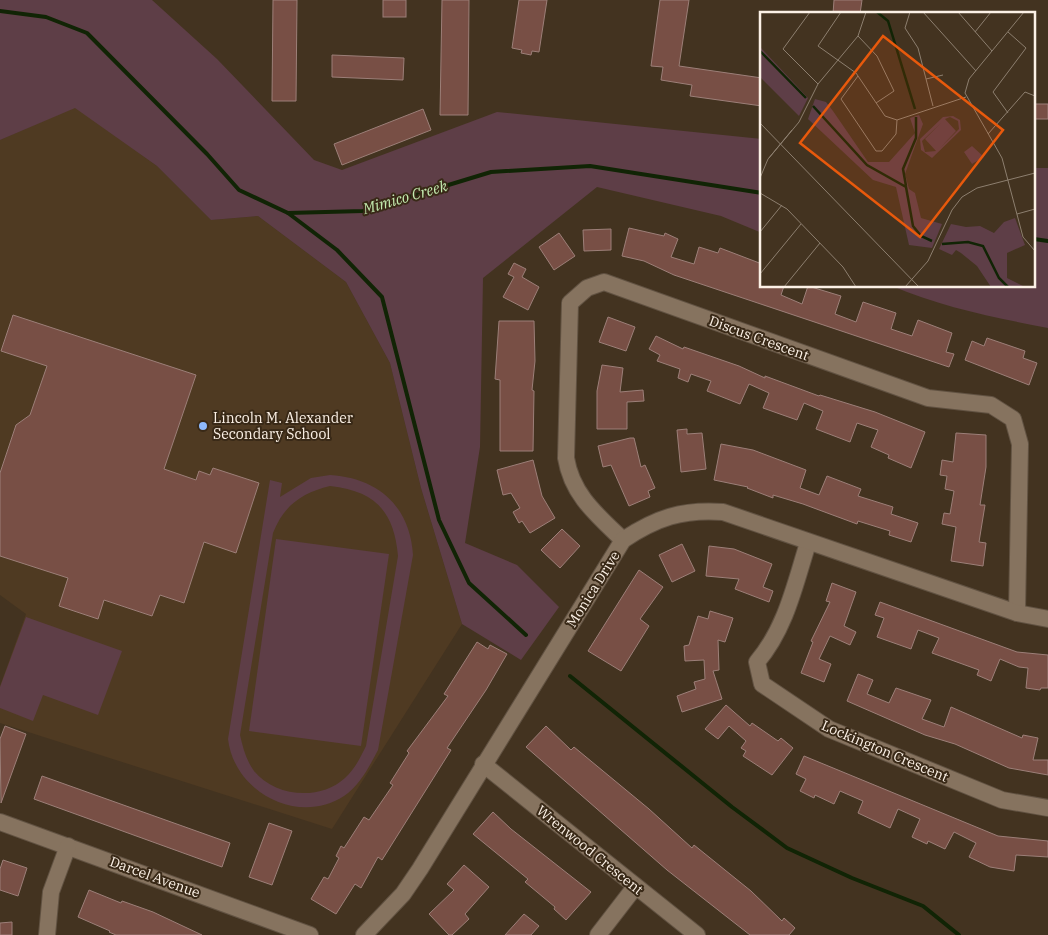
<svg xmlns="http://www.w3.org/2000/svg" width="1048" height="935" font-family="'IBM Plex Serif',serif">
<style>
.built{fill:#4f3a22}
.green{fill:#5e3e47;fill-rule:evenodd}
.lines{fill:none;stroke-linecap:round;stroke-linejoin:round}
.stream{stroke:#112405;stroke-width:4}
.building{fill:#784f45;stroke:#9c7f78}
.minor-casing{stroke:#615242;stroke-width:18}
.minor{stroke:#86735f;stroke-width:16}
.poi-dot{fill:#8eb9fd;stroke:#392917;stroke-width:2}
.labels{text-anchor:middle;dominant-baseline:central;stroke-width:4;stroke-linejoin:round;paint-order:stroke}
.street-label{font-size:14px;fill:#fcf1e6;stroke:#392917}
.poi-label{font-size:14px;fill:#fcf1e6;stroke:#392917;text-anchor:start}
.water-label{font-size:15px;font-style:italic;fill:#c4ecb0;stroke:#392917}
.inset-river{fill:none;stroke:#112405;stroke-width:2.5}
.inset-road{fill:none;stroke:#8d7f6f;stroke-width:1}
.view{fill:#e8590c;fill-opacity:0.15;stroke:#e8590c;stroke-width:2.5}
.inset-edge{fill:none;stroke:#fcf1e6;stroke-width:2.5}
</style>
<rect width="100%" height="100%" fill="#433320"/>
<polygon class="built" points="75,107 157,166 211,220 258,216 346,282 390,363 421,488 462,624 332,829 0,723 0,686 26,614 0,595 0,140"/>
<g class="green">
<polygon points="0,0 152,0 217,59 314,160 342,170 497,112 762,139 762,233 721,216 597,187 483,278 480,447 465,543 517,565 559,607 521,660 462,624 421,488 390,363 346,282 258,216 211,220 157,166 75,108 0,140"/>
<path d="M1034,168H1048V328C996,318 941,307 892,286H1034Z"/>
<path d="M330,475C379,478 410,507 413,555L378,750C369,767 360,785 344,796C298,826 234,792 228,739L270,480L282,483L280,497L311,478ZM330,486C375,491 394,511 398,556L366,746C360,758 355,769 345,778C320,801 275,797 254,771C246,760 243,748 240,735L273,533C284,505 302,493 330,486Z"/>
<polygon points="276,539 389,554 361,746 249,731"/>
<polygon points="26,617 122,651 98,715 43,695 33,721 0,708 0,687"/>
</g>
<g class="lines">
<g class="stream">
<polyline points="0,11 46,17 87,33 207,154 239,190 288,213 363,211 491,172 590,166 762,193"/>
<polyline points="288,213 337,250 382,297 439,520 469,583 526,635"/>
<polyline points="1034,239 1048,241"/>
<polyline points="570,676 732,807 787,848 852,878 923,906 959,935"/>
</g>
</g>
<g class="building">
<polygon points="273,0 297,0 296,101 272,101"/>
<rect x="383" y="0" width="23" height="17"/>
<polygon points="442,0 469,0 468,115 440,115"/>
<polygon points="519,0 547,0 539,52 532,51 531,55 521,53 522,50 512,48"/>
<polygon points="660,0 689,0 679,66 762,78 762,106 690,96 692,85 661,80 663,67 651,66"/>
<polygon points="834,0 862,0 860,14 833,14"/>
<polygon points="332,55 404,58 403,80 332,77"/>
<rect x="1034" y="104" width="14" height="15"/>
<polygon points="423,109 431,130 342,165 334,144"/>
<polygon points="629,228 664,236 665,233 678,239 671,257 694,264 699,247 718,253 720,248 762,264 762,286 784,286 781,295 802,304 808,286 841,296 835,314 856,322 863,302 896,313 891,329 912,336 918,320 952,333 946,352 954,354 949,367 674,275 644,261 622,256"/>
<polygon points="611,229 611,250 584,251 583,230"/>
<polygon points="559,233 575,256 554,270 539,247"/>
<polygon points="514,263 526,269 522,277 539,287 528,310 503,297 514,277 508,274"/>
<polygon points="13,315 196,375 164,469 196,480 199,471 210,475 213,468 259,483 236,553 204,542 184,603 160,595 152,616 104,600 98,619 59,606 68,578 0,556 0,473 16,425 30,415 47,366 1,351"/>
<polygon points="608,317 635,327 626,351 599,342"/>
<polygon points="499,321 534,321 535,361 532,390 534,391 533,451 500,451 500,380 495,379"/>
<polygon points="656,336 683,349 684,347 739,366 765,378 765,376 819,396 820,395 875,412 925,432 911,468 888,458 889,455 871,447 878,430 857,423 850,442 816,429 823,411 804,403 797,420 763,408 769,393 749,384 740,404 707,391 711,381 691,374 688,382 678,378 680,369 657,361 660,355 649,349"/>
<polygon points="987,338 1025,351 1023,358 1037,363 1029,385 965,360 972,341 984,346"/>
<polygon points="602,365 623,368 620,392 643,390 644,401 627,402 627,429 597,429 597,391"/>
<polygon points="687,429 687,434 702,433 706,469 681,472 677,430"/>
<polygon points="956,433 986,435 986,467 980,505 985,505 979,542 986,543 983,566 951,561 956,527 942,524 944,513 950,514 954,491 945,489 947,476 940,475 942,460 953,462"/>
<polygon points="630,438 634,438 641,467 645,465 655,488 648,491 650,497 629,506 611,465 603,467 598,446"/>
<polygon points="721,444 753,450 806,470 800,488 819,495 827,476 861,489 858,496 893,507 891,514 918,523 911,542 889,535 890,531 858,521 857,524 803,504 773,495 773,498 747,488 748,487 714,480"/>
<polygon points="533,460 542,496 555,518 530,533 522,521 519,523 513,512 520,508 511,493 503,495 497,470"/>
<polygon points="562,529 580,546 560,568 541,550"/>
<polygon points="682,544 695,571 672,582 659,555"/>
<polygon points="709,546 734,549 772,564 763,587 773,591 769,602 735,589 739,579 706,576"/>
<polygon points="639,570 663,587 640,619 649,626 621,671 588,651"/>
<polygon points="832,583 856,592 844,626 856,632 850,645 830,636 819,659 831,664 824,682 801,673 813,642 811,641 830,602 826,601"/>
<polygon points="880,602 1017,652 1048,655 1048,688 1041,688 1040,690 1026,688 1028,668 1019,667 1000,659 991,681 977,675 979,670 932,653 939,638 918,630 911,649 877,637 884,618 875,615"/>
<polygon points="710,611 733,618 725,642 718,640 719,670 713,671 722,699 682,712 677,696 696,689 694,682 705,679 704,660 685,661 684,646 689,645 698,616 708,619"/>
<polygon points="477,642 488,649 490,645 507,654 486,690 447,748 451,750 382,860 378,857 361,888 355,884 336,914 311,899 324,877 328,879 339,858 336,856 341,846 344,848 364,817 369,820 393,785 390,783 409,753 407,751 448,696 444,694"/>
<polygon points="858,674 873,680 867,694 889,703 896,688 931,700 922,719 944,727 951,707 1022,738 1023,735 1038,738 1033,760 1048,760 1048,775 1009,768 955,744 925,735 847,701"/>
<polygon points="726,705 750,726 752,723 778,741 781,738 793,748 772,775 743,756 746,751 741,748 746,741 729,726 718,739 705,729"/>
<polygon points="5,726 26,734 1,803 0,739"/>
<polygon points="546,726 571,750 574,747 649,809 692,848 694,845 751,891 782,921 784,918 795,928 789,935 750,935 667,870 526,747"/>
<polygon points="804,756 998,836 1048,841 1048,857 1016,855 1014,871 990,867 969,857 976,843 954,832 945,849 928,841 927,844 912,837 920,819 898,809 890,828 858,813 863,801 840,791 834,804 815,795 814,798 800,791 806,779 796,774"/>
<polygon points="42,776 230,843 222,867 34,799"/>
<polygon points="493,812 511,829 591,892 566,920 554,909 555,907 525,882 528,879 473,834"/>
<polygon points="269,823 292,831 272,885 249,877"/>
<polygon points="3,860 27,868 18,896 0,890 0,869"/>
<polygon points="464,865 489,887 465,914 469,919 452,935 449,935 429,914 454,890 447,884"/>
<polygon points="89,890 121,903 122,901 153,912 202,935 116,935 109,932 110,931 78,917"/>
<polygon points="524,914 539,926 531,935 505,935"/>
<polygon points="12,922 12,935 0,935 0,923"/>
</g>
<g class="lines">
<defs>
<g id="minor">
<path d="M623,540C597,515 572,495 566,458L570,303L587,288L604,282L928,398L991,405L1013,419L1020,444L1017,613"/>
<path d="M808,543C795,584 786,628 757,662L762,684L829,729L1002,800L1048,808"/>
<polyline points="483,764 697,935"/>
<polyline points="0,822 310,935"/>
<polyline points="47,935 51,892 68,846"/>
<path d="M364,935L403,894L420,869L623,540C656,518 682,509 723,512L1017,613L1048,619"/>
<polyline points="598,935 635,887"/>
</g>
</defs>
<use href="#minor" class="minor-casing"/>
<use href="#minor" class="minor"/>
</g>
<circle class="poi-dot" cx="203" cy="426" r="5"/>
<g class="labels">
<g class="street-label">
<text transform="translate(759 338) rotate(20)">Discus Crescent</text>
<text transform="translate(593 589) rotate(-58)">Monica Drive</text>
<text transform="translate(885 751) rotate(23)">Lockington Crescent</text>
<text transform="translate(590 850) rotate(39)">Wrenwood Crescent</text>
<text transform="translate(155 877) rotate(20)">Darcel Avenue</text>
</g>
<g class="poi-label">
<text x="213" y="418">Lincoln M. Alexander<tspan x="213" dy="16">Secondary School</tspan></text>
</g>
<g class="water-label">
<text transform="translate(405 197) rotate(-16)">Mimico Creek</text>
</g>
</g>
<g transform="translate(760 12)">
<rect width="275" height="275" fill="#433320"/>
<path d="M1,36L48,86L39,104L0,65ZM55,87L66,90L73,99L108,150H129L155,121L150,106L159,103L163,112L145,162L149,177L155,181L161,206L182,212L172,236L149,233L136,175L113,168L48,107ZM193,104L200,108L201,118L172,146L161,138L160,127L183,105ZM190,105L198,109L199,117L180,136L196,119L185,107ZM181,111L165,127L176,139L165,140L162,129ZM212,134L224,145L212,152L204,140ZM255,206L265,233L247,241V266L265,275H231L217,254L201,241L196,238L192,243L179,237L191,212L206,215L220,214L234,221L244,210Z" fill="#5e3e47" fill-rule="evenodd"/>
<path class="inset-river" d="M117,0L128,9L155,97M0,39L46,86M53,94L107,153L146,175L153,214L161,224L172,229M146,174L143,157L156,126V105M182,232L208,230L223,234L239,266L248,275"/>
<path class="inset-road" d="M50,0L23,37L58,72M81,0L58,34L96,61L125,104L137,108L206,85M150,0L145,16L158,36L173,94M163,0L216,59M198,0L232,39M264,0L209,67L205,81L242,146L263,225L275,239M215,20L231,0M98,24L117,44L134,79L116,91M98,64L81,87L116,139H122L136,122L137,108M166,67L183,63M248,101L233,80L266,36L248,20M0,111L159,275M228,122L265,80L275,84M9,146L39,110L58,72L98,24L106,0M0,166L8,147L32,118M0,181L27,197L83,255L96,275M257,202L275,197M0,220L22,193M0,262L41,212M24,275L60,231M145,275L168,249L192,198L202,185L217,176L275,161"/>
<path class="view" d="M123,24L243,118L160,225L40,131Z"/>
<rect width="275" height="275" class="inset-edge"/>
</g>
</svg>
